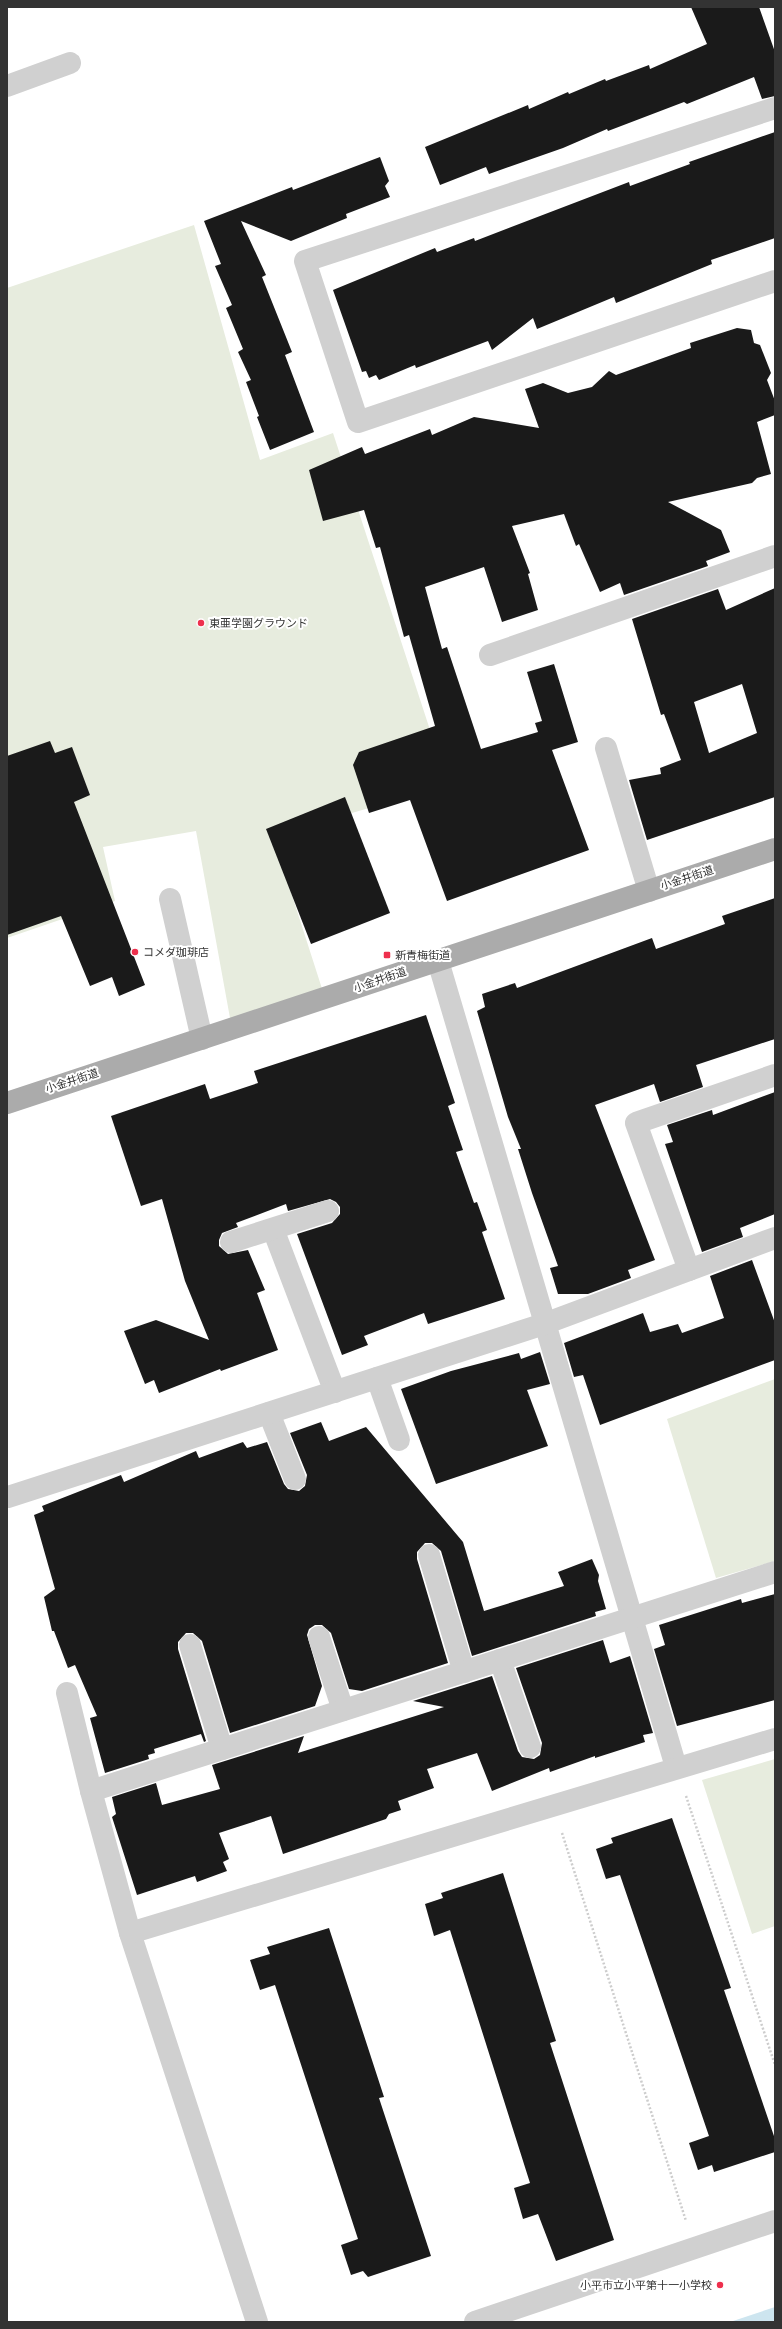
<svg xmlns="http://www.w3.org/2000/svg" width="782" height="2329" font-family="'Fira Sans Condensed','Noto Sans JP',sans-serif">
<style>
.green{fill:#e7ecde}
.water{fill:#cde5ef}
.building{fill:#1a1a1a;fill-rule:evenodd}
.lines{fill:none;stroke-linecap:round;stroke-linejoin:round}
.path{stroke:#cdcdcd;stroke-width:2.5;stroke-dasharray:2 2;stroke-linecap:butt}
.minor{stroke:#d0d0d0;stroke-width:22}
.major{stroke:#ababab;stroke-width:22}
.poi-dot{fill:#ee304d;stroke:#fff;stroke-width:1.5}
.labels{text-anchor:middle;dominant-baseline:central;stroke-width:4;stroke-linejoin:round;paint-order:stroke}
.poi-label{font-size:11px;fill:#333;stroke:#fff;text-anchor:start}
.street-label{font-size:11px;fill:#333;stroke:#fff}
</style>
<rect width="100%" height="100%" fill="#fff"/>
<g class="green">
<polygon points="194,225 260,460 333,433 448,785 273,836 325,998 232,1029 196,831 103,847 115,901 7,938 7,288"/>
<polygon points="775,1379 775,1561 716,1578 667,1419"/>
<polygon points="775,1759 775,1926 752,1934 702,1780"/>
</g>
<polygon class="water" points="775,2307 775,2322 730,2322"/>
<g class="building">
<polygon points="691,7 759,7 775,52 775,96 762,99 754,77 687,104 684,102 608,131 607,129 563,148 489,174 486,167 440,185 425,147 528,105 529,109 568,92 569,94 605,79 606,81 649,65 650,69 707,44"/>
<polygon points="775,132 775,238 711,260 712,264 616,303 614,297 537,329 533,318 492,350 488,341 416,368 415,365 379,380 376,375 369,378 366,371 362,372 333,290 435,248 437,252 474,238 475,241 629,182 630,186 690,164 689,162"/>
<polygon points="380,157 389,181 385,186 390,197 346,214 347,218 291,241 241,221 266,275 262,277 292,352 285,355 314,432 270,450 257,417 259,416 246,382 251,380 238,352 243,349 226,308 232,305 215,266 221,264 204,221 292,187 293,190"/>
<polygon points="737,328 751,330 754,343 760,345 771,373 767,380 775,401 775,415 757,422 771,474 757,478 752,483 668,502 721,530 730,552 706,561 708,566 624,595 620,583 600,592 579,544 576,546 564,514 512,526 530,573 528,574 538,610 502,622 484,567 425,587 442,649 447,647 481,749 538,732 535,723 542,721 527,672 554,664 578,742 552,750 589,850 447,901 410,800 369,813 353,765 359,752 435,726 409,635 404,637 380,547 376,548 364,510 323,521 309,470 362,447 365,454 430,429 432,435 474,417 539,428 525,389 543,383 568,393 592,387 609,371 616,375 691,348 690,343"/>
<path d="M775,588V797L647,840L629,780L661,774L660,768L681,760L664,714L661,715L632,619L718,589L726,610ZM742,684L757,733L709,753L694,702Z"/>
<polygon points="50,741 55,753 72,747 90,795 74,802 145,985 119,996 112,977 90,986 61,916 7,935 7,756"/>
<polygon points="345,797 390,913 311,944 266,829"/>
<polygon points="775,898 775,1039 696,1065 703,1087 660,1102 654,1084 595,1105 655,1260 628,1270 631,1278 588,1294 558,1294 550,1268 558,1266 532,1193 518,1149 521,1149 508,1117 477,1011 485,1007 482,994 515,983 517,988 652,938 656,949 725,924 722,916"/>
<polygon points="426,1015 455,1103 448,1106 463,1150 456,1152 474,1203 477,1202 487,1230 482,1232 505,1299 428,1324 424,1313 364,1336 368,1345 342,1355 297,1234 332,1223 340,1214 340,1207 336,1202 330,1199 288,1211 286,1204 236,1223 238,1227 222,1233 219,1240 219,1246 228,1254 248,1250 265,1290 257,1293 278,1350 221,1371 220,1369 159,1393 154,1380 145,1384 124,1331 156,1320 209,1340 185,1281 162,1199 141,1206 111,1116 205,1084 210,1099 258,1083 254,1071"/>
<polygon points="775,1092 775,1214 740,1228 743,1237 702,1252 665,1144 673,1142 667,1125 712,1110 713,1115"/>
<polygon points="752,1260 775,1323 775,1360 600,1425 583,1375 574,1377 564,1343 643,1313 650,1332 678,1324 682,1333 724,1318 710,1276"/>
<polygon points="540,1352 550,1384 527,1390 548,1446 436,1484 401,1389 451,1371 519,1353 521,1359"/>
<polygon points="321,1422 329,1441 366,1427 463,1542 484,1611 564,1586 558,1572 592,1559 599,1575 598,1581 606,1609 595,1612 596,1616 472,1656 441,1551 432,1543 425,1543 417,1552 417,1559 448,1663 362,1691 349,1689 331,1633 322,1625 315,1625 309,1629 307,1635 322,1686 315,1706 230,1733 202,1641 193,1633 186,1633 178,1642 178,1649 206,1741 204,1742 201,1734 154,1749 155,1753 148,1755 149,1759 105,1773 90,1718 97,1716 75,1665 68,1668 54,1631 52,1631 44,1597 55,1589 34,1515 44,1511 42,1506 121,1475 124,1482 196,1451 199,1458 243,1442 247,1448 267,1442 284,1484 288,1489 299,1491 305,1486 307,1475 290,1433"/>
<polygon points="775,1594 775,1700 677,1726 654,1649 665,1645 659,1625 741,1599 742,1603"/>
<polygon points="603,1640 610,1663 630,1656 653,1733 643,1735 645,1742 595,1758 595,1756 550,1772 549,1768 492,1791 477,1753 427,1769 434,1788 398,1801 401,1810 389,1814 386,1819 283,1854 271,1816 219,1833 229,1859 223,1862 227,1871 197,1882 195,1876 137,1895 112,1817 116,1814 112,1797 156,1783 162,1805 220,1789 212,1765 304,1736 298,1753 444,1707 413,1701 492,1676 518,1751 522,1757 534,1759 540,1755 542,1743 516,1668"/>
<polygon points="672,1818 731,1988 724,1990 775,2139 775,2152 714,2172 712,2165 698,2170 689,2143 709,2136 620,1875 606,1879 596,1849 613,1843 611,1838"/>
<polygon points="503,1873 556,2041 550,2043 614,2240 556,2261 538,2214 523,2219 514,2188 530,2183 450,1930 434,1936 425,1904 443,1898 441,1893"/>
<polygon points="329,1928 384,2097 379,2098 431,2256 368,2277 363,2271 351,2275 341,2245 358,2239 275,1985 260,1990 250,1960 270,1954 267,1947"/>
</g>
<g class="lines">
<g class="path">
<polyline points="686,1796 775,2065"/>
<polyline points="562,1833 686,2221"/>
</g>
<g class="minor">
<polyline points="7,86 70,63"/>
<polyline points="775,108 305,261 358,422 775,281"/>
<polyline points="490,655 775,556"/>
<polyline points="606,748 649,891"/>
<polyline points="170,899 202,1039"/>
<polyline points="438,961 676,1767"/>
<polyline points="273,1229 335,1392"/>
<polyline points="231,1242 328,1211"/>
<polyline points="689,1270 636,1123 775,1075"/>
<polyline points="377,1378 399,1440"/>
<polyline points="269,1413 295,1479"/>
<polyline points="8,1497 544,1324 775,1238"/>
<polyline points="429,1555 464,1672"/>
<polyline points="319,1637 343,1710"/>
<polyline points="190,1645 222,1749"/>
<polyline points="500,1660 530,1747"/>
<polyline points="67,1693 91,1791 130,1933 257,2322"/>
<polyline points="91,1791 775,1572"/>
<polyline points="130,1933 775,1739"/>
<polyline points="475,2322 775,2221"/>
</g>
<polyline class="major" points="7,1103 775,849"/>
</g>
<g class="poi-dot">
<circle cx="201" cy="623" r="4"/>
<circle cx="135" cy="952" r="4"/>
<rect x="383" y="951" width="8" height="8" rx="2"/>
<circle cx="720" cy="2285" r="4"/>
</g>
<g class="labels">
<g class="poi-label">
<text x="209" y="623">東亜学園グラウンド</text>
<text x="143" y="952">コメダ珈琲店</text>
<text x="395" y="955">新青梅街道</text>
<text x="712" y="2285" text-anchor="end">小平市立小平第十一小学校</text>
</g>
<g class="street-label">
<text transform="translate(687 878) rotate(-18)">小金井街道</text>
<text transform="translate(380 980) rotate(-19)">小金井街道</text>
<text transform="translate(72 1081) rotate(-18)">小金井街道</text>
</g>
</g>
<rect width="782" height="2329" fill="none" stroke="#333333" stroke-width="16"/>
</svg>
